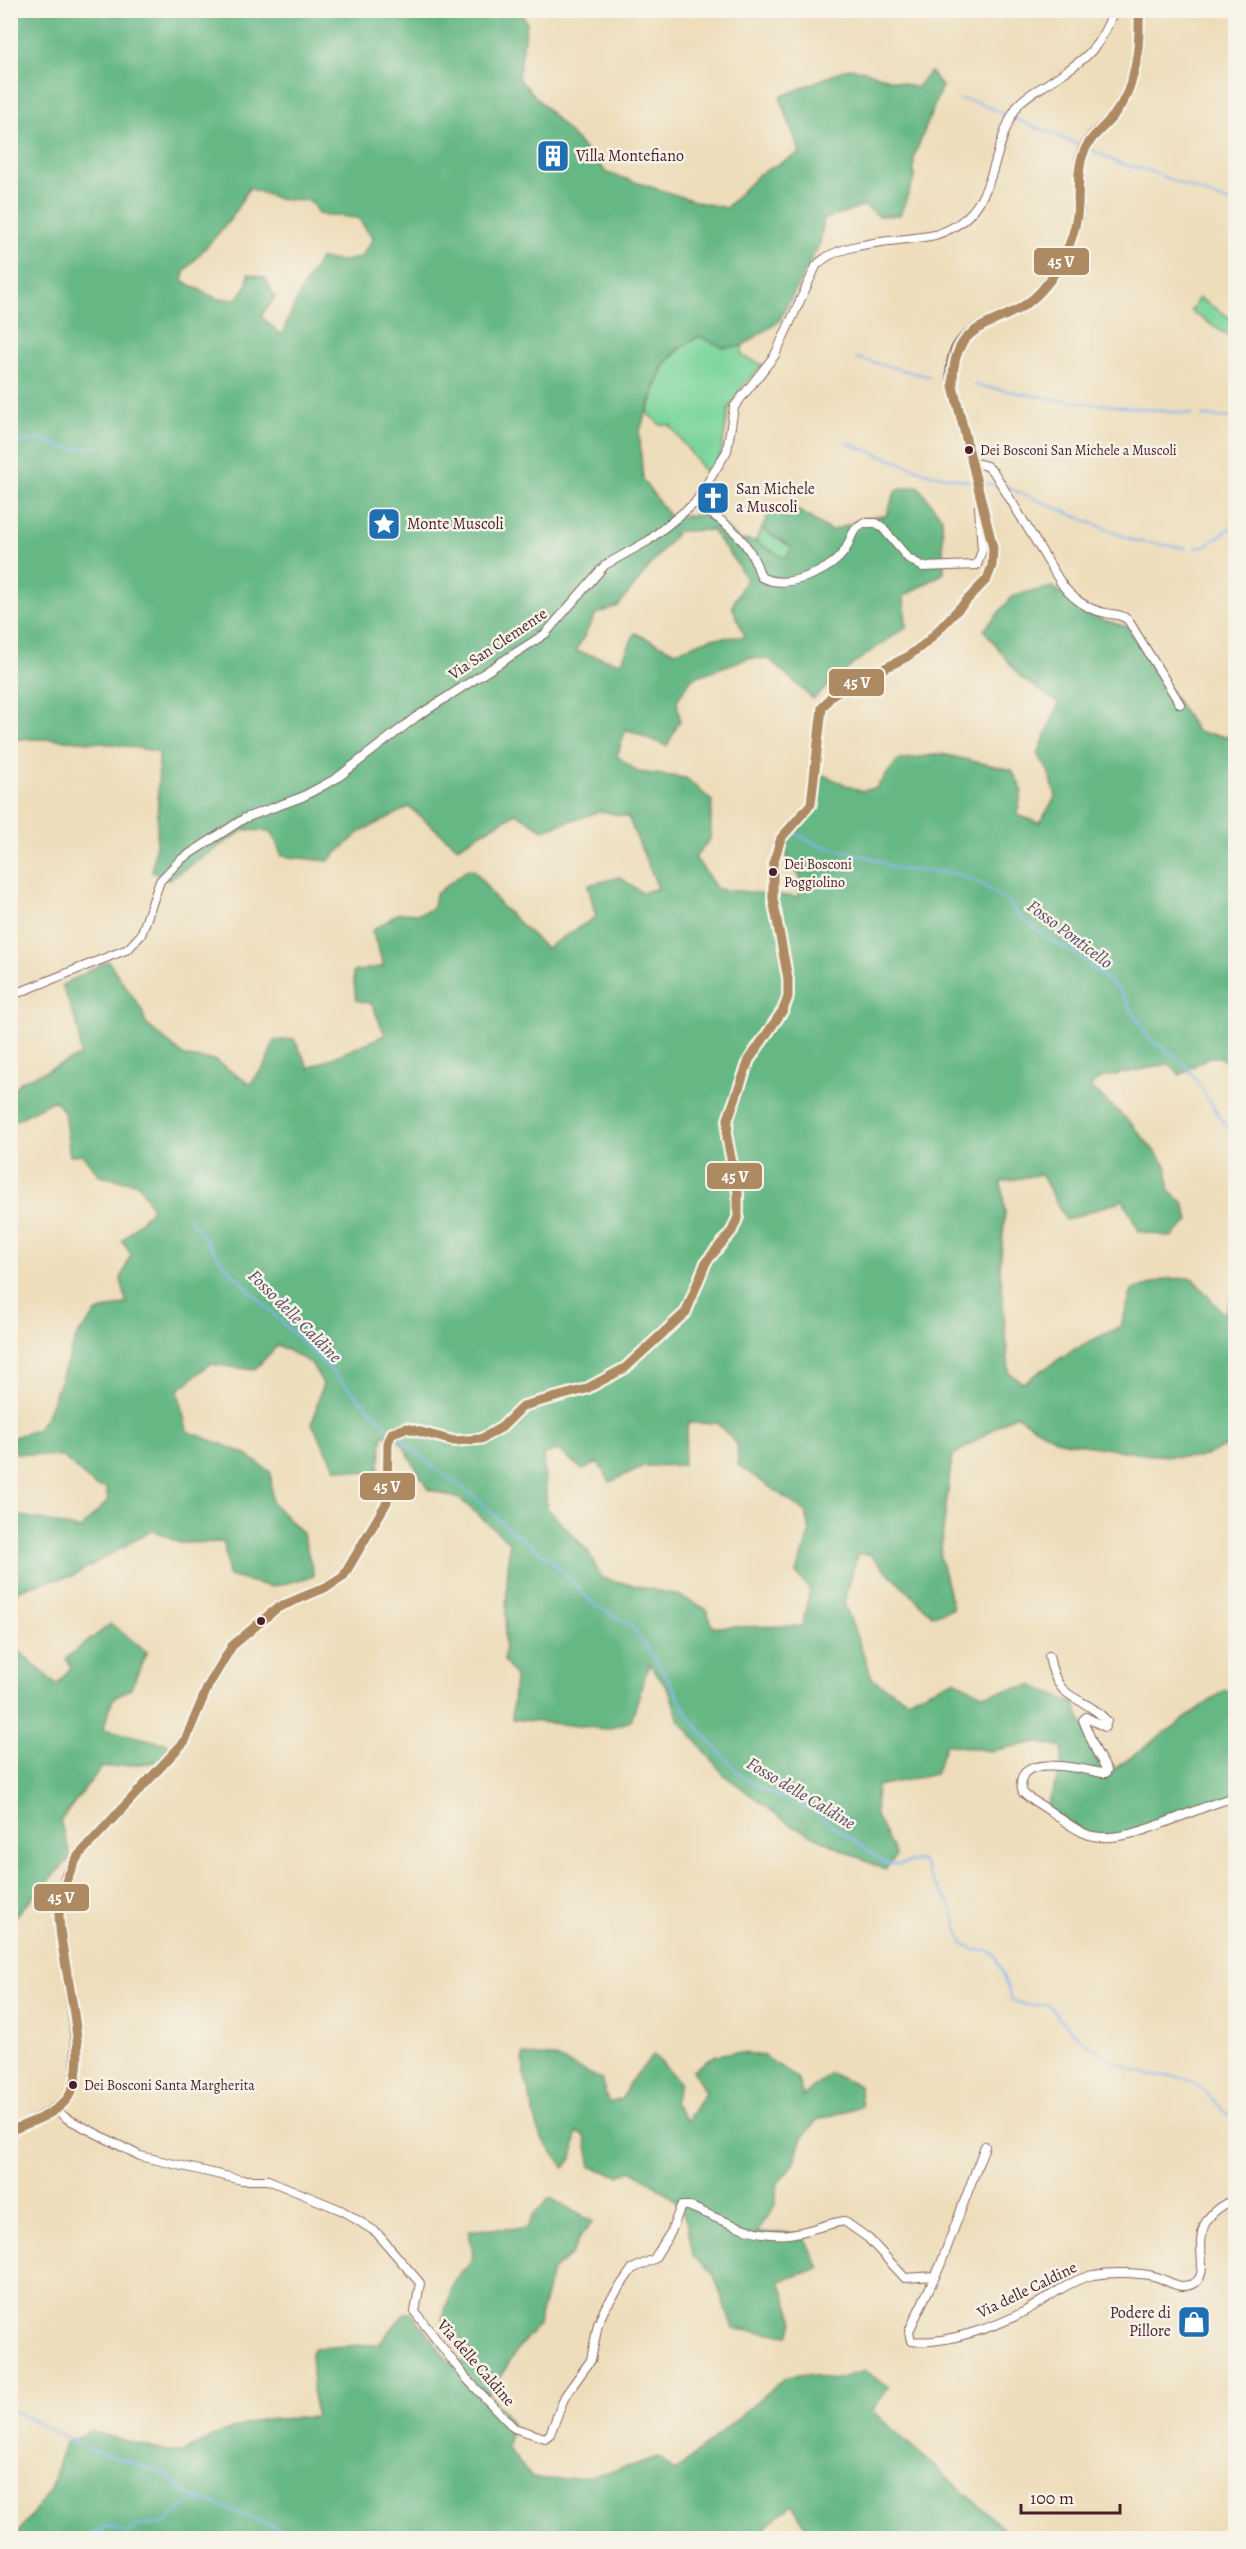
<svg xmlns="http://www.w3.org/2000/svg" width="1246" height="2549" font-family="Alegreya,serif">
<style>
.green{fill:#7cd69c;stroke:#637a64;stroke-width:1.5}
.forest{fill:#65b784;stroke:#586b58;stroke-width:1.5;fill-rule:evenodd}
.lines{fill:none;stroke-linecap:round;stroke-linejoin:round}
.stream{stroke:#84b4ef;stroke-width:2}
.minor-casing{stroke:#83625d;stroke-width:10}
.major-casing{stroke:#83625d;stroke-width:13}
.minor{stroke:#fff;stroke-width:8}
.major{stroke:#efc469;stroke-width:10}
.bus-1-casing{stroke:#f7f3e8;stroke-width:14}
.bus-1{stroke:#ad8a62;stroke-width:9}
.bus-dot{fill:#4a1f2b;stroke:#f7f3e8;stroke-width:2}
.labels{text-anchor:middle;dominant-baseline:central;stroke-width:5;stroke-linejoin:round;paint-order:stroke}
.bus-label{font-size:14px;fill:#4a1f2b;stroke:#f7f3e8;text-anchor:start}
.poi-label{font-size:16px;fill:#4a1f2b;stroke:#f7f3e8;text-anchor:start}
.street-label{font-size:16px;fill:#4a1f2b;stroke:#f7f3e8}
.water-label{font-size:18px;font-style:italic;fill:#5b4c66;stroke:#f7f3e8}
.line-badge{stroke:#f7f3e8;stroke-width:2}
.badge-label{font-size:16px;text-anchor:middle;font-weight:bold;fill:#fff}
</style>
<rect width="100%" height="100%" fill="#f7f3e8"/>
<filter id="ink" filterUnits="userSpaceOnUse"><feTurbulence type="fractalNoise" baseFrequency=".0167" numOctaves="2"/><feDisplacementMap in="SourceGraphic" scale="12" xChannelSelector="R" yChannelSelector="G"/><feConvolveMatrix kernelMatrix="1 2 1 2 8 2 1 2 1" color-interpolation-filters="sRGB"/></filter>
<filter id="wash" filterUnits="userSpaceOnUse"><feTurbulence type="fractalNoise" baseFrequency=".008" numOctaves="4" result="noise"/><feDisplacementMap in="SourceGraphic" scale="24" xChannelSelector="R" yChannelSelector="G"/><feGaussianBlur stdDeviation="1.35" result="paint"/><feColorMatrix in="noise" values="0 0 0 0 0 0 0 0 0 0 0 0 0 0 0 0 0 1.4 0 .05"/><feComposite in="paint" operator="in"/></filter>
<g filter="url(#wash)">
<rect width="100%" height="100%" fill="#edddba"/>
<g class="green">
<polygon points="1199,298 1235,321 1235,340 1191,311"/>
<path d="M699,336L724,347L742,346V356L763,365L743,385L729,408L721,453L708,476L670,425H661L647,413C665,370 656,364 699,336Z"/>
<polygon points="762,529 793,548 786,559 755,541"/>
</g>
<g class="forest">
<path d="M11,11H520L527,23L518,78L607,173L698,202L726,208L759,174L800,153L780,97L849,68L865,71L916,88L930,72L942,86L914,157V178L900,215L879,216L864,206L824,219L820,243L779,321L742,346L724,348L699,336L677,350L662,367L639,433L643,480L670,517L701,515L721,524L740,540L755,541L786,559L792,547L762,529L769,512L791,518L796,509L831,531L868,517L886,516L896,490L918,486L942,518L944,573L904,596L906,627L856,662L813,699L769,659L748,658L692,678L677,700L680,720L667,746L626,729L617,756L638,772L686,778L712,801L710,839L695,857L717,889L798,897L800,877L784,852C787,833 803,830 811,815C819,802 819,788 821,774L860,791L876,788L898,760L942,754L1012,770L1022,790L1017,815L1040,823L1056,796L1049,773L1038,754L1059,703L1021,678L984,630L1014,595L1053,587L1100,619L1128,627L1197,732L1235,738V1070L1220,1057H1208L1180,1075L1169,1064L1100,1078L1090,1087L1131,1123L1166,1165L1170,1192L1184,1203L1189,1221L1171,1237L1139,1231L1123,1200L1066,1220L1041,1174L1001,1182L1005,1211L1000,1267L1009,1373L1023,1383L1075,1349L1121,1326L1132,1290L1167,1279L1192,1278L1224,1314L1235,1291V1443L1198,1458L1143,1454L1059,1441L1015,1415L952,1456L940,1557L953,1609L932,1615L869,1554H857L844,1603L873,1680L907,1700L954,1680L984,1695L1031,1685L1075,1704L1097,1761L1110,1772L1225,1690L1235,1693V1797L1129,1836L1085,1833L1047,1808L1061,1767L1063,1748L1037,1742L990,1751L946,1744L935,1774L877,1786L875,1814L896,1856L885,1870L791,1825L724,1775L678,1718L670,1692L649,1664L631,1721L607,1729L512,1719L515,1676L504,1661L509,1542L460,1499L428,1489L401,1442L383,1434L378,1475L336,1468L312,1424L323,1383L311,1363L278,1345L254,1370L210,1364L178,1390L187,1431L244,1453L271,1473L272,1503L303,1534L314,1576L272,1587L228,1576L224,1542L179,1543L153,1530L72,1576L29,1586L11,1594V1515C18,1513 67,1527 80,1529L108,1501L106,1488L95,1486L63,1457L16,1453L11,1438L36,1430L47,1416L77,1336L97,1312L127,1303L121,1279L131,1254L122,1241L152,1209L139,1184L100,1176L82,1154L70,1156L64,1112L54,1100L11,1123L10,1092L22,1081L80,1056L79,1030L62,985L108,961L142,1010L146,1024L186,1057L214,1060L250,1084L266,1064L274,1041L294,1039L309,1068L385,1035L372,1004L356,1000L353,972L384,966L372,931L399,913L419,914L432,909L436,894L468,869L475,871L500,905L546,948L596,917L588,885L620,877L642,893L658,888L628,817L601,811L543,830L516,813L457,847L409,807L360,832L328,861L282,856L271,831L244,830L169,880L152,872L157,837L159,752C109,742 62,738 11,739ZM249,188L279,199L311,201L318,214L358,218L373,239L360,258L344,261L320,259L303,287L281,335L261,316L275,298L265,278L248,274L247,285L237,299H217L183,281L184,272L230,220ZM712,530C723,547 737,561 746,579L732,606L745,637L712,638L675,652L635,633L621,663L576,651L596,614L618,606L678,531ZM688,1423H717L737,1444L738,1465L806,1512L810,1531L796,1573L810,1590L802,1626L713,1627L706,1609L680,1596L602,1578L587,1550L547,1508L543,1454L558,1450L583,1470L598,1462L610,1482L643,1466L683,1465Z"/>
<polygon points="111,1624 147,1652 131,1688 113,1699 103,1729 172,1745 158,1762 101,1768 60,1821 71,1857 11,1920 11,1644 57,1685 71,1667 66,1658"/>
<path d="M735,2052L764,2056L797,2078L803,2096L830,2073L859,2086L862,2106L817,2120L802,2138L792,2166L778,2183L775,2205L757,2233H802L820,2268L780,2281L794,2322L788,2335L733,2329L713,2273L693,2256C685,2199 678,2200 631,2170L619,2176L591,2167L585,2136L577,2132L572,2159L565,2168L540,2136L524,2074L523,2055L554,2057L601,2079L609,2103L622,2099L629,2083L654,2055L680,2083L674,2103L687,2121L705,2093L693,2070L716,2055Z"/>
<path d="M550,2198L593,2222L579,2238L572,2254L552,2271L538,2325L519,2347L489,2394L512,2422L508,2449L532,2478C575,2483 617,2471 658,2457L675,2472L786,2377L807,2374L833,2380L865,2371L889,2387L872,2411L1015,2538H814L792,2505L769,2524L761,2538H11L15,2537L49,2492L65,2442L91,2431L166,2452H184L215,2435L259,2420L315,2417L311,2353L314,2348L379,2344L405,2313H412L449,2362L467,2361L469,2348L442,2320L455,2279L469,2265L473,2255L469,2230L527,2228L533,2215Z"/>
</g>
<g class="lines">
<g class="stream">
<polyline points="960,99 977,102 1008,116"/>
<polyline points="1013,118 1083,146"/>
<polyline points="1089,148 1115,162 1149,171 1230,203"/>
<polyline points="1234,204 1236,204"/>
<polyline points="856,358 930,377"/>
<polyline points="974,385 1058,400 1192,414"/>
<polyline points="1202,416 1236,418"/>
<polyline points="847,443 928,473 973,482"/>
<polyline points="10,447 27,441 45,439 63,448 98,448"/>
<polyline points="982,483 1000,486"/>
<polyline points="1006,487 1135,541 1186,548"/>
<polyline points="1195,548 1207,545 1236,524"/>
<polyline points="792,832 818,845 878,860 896,869 954,873 978,882 1011,904 1020,917 1055,943 1076,954 1119,990 1149,1039 1174,1055 1189,1069 1221,1119 1236,1137"/>
<polyline points="189,1218 227,1268 388,1427"/>
<path d="M398,1436L434,1468L473,1495L504,1525L546,1556L594,1604L631,1626L664,1672L692,1721L741,1776L766,1791L813,1811L885,1863L898,1865L918,1860L923,1862L935,1885L950,1903L962,1943L975,1950H988L996,1957L1012,2000L1026,2005H1049C1072,2038 1112,2064 1150,2075C1165,2079 1177,2074 1191,2081C1207,2090 1221,2110 1236,2122"/>
<polyline points="10,2409 90,2449 165,2474 185,2493 247,2516 283,2531 290,2538"/>
<polyline points="83,2538 108,2526 127,2533 138,2526 164,2524 186,2505 202,2501"/>
</g>
</g>
</g>
<g filter="url(#ink)">
<g class="lines">
<defs>
<g id="minor">
<path d="M972,462L987,466L995,474L1061,583C1071,598 1088,610 1106,613C1114,615 1122,614 1128,620L1180,704"/>
<path d="M695,503C728,524 749,538 761,577C785,590 827,573 843,553C852,542 849,531 863,523H876L881,526L908,558L923,567L977,565L982,550L979,507"/>
<path d="M10,996L128,949L141,935L160,881L180,860L245,818L302,797L337,778L416,717L545,634L605,565L648,541L695,503L727,451L734,407L775,355L816,266C838,240 902,242 935,235C1001,214 987,152 1018,105C1024,97 1035,91 1044,86C1083,59 1096,57 1114,10"/>
<path d="M1049,1656C1058,1706 1081,1692 1107,1721L1105,1727L1086,1717L1083,1720L1096,1751L1107,1770L1106,1773H1102C1083,1769 1009,1750 1023,1793L1029,1798C1048,1808 1065,1824 1084,1833C1123,1851 1193,1806 1236,1797"/>
<path d="M54,2108L66,2118L140,2156L242,2180H268L341,2210L376,2232L420,2283L415,2312L466,2378L514,2428L545,2438L550,2434L565,2396L591,2360L598,2324L605,2308L632,2269L654,2259L671,2232L681,2206H689C718,2219 756,2238 789,2234C808,2232 825,2224 844,2221L868,2238L905,2278L935,2276"/>
<path d="M985,2146L940,2266L909,2331L911,2341C943,2345 997,2327 1025,2311C1047,2299 1068,2281 1093,2275C1111,2272 1140,2272 1157,2277C1166,2280 1174,2286 1183,2286C1187,2286 1193,2284 1196,2282C1215,2266 1177,2222 1236,2199"/>
</g>
<path id="major" d="M10,2131C29,2122 57,2113 69,2096C91,2067 60,1953 59,1914L66,1878L78,1856L185,1741L208,1686L232,1646L277,1608L329,1586L343,1577L387,1502L388,1443L392,1433L406,1428L454,1441L481,1439L502,1427L523,1406L586,1389L625,1368L686,1312L706,1262L732,1231L738,1217V1193L727,1138L728,1119L749,1060L783,1010L788,997V979L773,899V864L781,838L811,804L822,708L833,694L907,657L927,642L987,579L992,566L993,548L953,386C942,317 1010,328 1041,291C1059,269 1076,237 1078,209C1080,190 1076,168 1084,150C1090,135 1104,127 1114,115C1136,86 1141,45 1139,10"/>
</defs>
<use href="#minor" class="minor-casing"/>
<use href="#major" class="major-casing"/>
<use href="#minor" class="minor"/>
<use href="#major" class="major"/>
<defs>
<path id="bus-1" d="M10,2131C29,2122 57,2115 69,2096C93,2058 60,1962 59,1916C59,1895 68,1874 78,1856L185,1741L208,1686L232,1646L277,1608L329,1586L343,1577L387,1502L388,1443L392,1433L406,1428L454,1441L481,1439L502,1427L523,1406L586,1389L625,1368L686,1312L706,1262L732,1231L738,1217V1193L727,1138L728,1119L749,1060L783,1010L788,997V979L773,899V864L781,838L811,804L822,708L833,694L907,657L927,642L987,579L992,566L993,548L953,386C951,312 1004,332 1041,291C1062,268 1077,234 1078,204C1079,187 1077,170 1083,154C1089,137 1103,129 1114,115C1137,86 1140,46 1139,10"/>
</defs>
<use href="#bus-1" class="bus-1-casing"/>
<use href="#bus-1" class="bus-1"/>
</g>
</g>
<defs>
<symbol id="building-square" viewBox="-11 -11 22 22"><rect x="-9" y="-9" width="18" height="18" rx="4" fill="#1f6fb2" stroke="#f7f3e8"/><path d="M-4-6H4V6H1V3H-1V6H-4ZM-2.5-4.3h1.7v1.8h-1.7ZM.8-4.3h1.7v1.8H.8ZM-2.5-1h1.7V.8h-1.7ZM.8-1h1.7V.8H.8Z" fill="#fff"/></symbol>
<symbol id="church-square" viewBox="-11 -11 22 22"><rect x="-9" y="-9" width="18" height="18" rx="4" fill="#1f6fb2" stroke="#f7f3e8"/><path d="M-1.2-6h2.4v3.5h3.3v2.4h-3.3V6h-2.4V-.1h-3.3v-2.4h3.3Z" fill="#fff"/></symbol>
<symbol id="sight-square" viewBox="-11 -11 22 22"><rect x="-9" y="-9" width="18" height="18" rx="4" fill="#1f6fb2" stroke="#f7f3e8"/><path d="M0-6L1.8-2.2L6-1.7L2.9 1.2L3.7 5.4L0 3.3L-3.7 5.4L-2.9 1.2L-6-1.7L-1.8-2.2Z" fill="#fff"/></symbol>
<symbol id="shop-square" viewBox="-11 -11 22 22"><rect x="-9" y="-9" width="18" height="18" rx="4" fill="#1f6fb2" stroke="#f7f3e8"/><path d="M-5-2.5h2.3a2.7 3.5 0 0 1 5.4 0H5L5.5 6h-11ZM-1.5-2.5h3a1.5 2.3 0 0 0-3 0Z" fill="#fff"/></symbol>
</defs>
<g fill-rule="evenodd">
<use href="#building-square" x="534" y="137" width="38" height="38"/>
<use href="#church-square" x="694" y="479" width="38" height="38"/>
<use href="#sight-square" x="365" y="505" width="38" height="38"/>
<use href="#shop-square" x="1175" y="2303" width="38" height="38"/>
</g>
<g class="bus-dot">
<circle cx="969" cy="450" r="5"/>
<circle cx="773" cy="872" r="5"/>
<circle cx="261" cy="1621" r="5"/>
<circle cx="73" cy="2085" r="5"/>
</g>
<g class="labels">
<g class="bus-label">
<text x="980" y="450">Dei Bosconi San Michele a Muscoli</text>
<text x="784" y="864">Dei Bosconi<tspan x="784" dy="18">Poggiolino</tspan></text>
<text x="84" y="2085">Dei Bosconi Santa Margherita</text>
</g>
<g class="poi-label">
<text x="576" y="156">Villa Montefiano</text>
<text x="736" y="489">San Michele<tspan x="736" dy="18">a Muscoli</tspan></text>
<text x="407" y="524">Monte Muscoli</text>
<text x="1171" y="2313" text-anchor="end">Podere di<tspan x="1171" dy="18">Pillore</tspan></text>
</g>
<g class="street-label">
<text transform="translate(498 644) rotate(-34)">Via San Clemente</text>
<text transform="translate(1027 2290) rotate(-26)">Via delle Caldine</text>
<text transform="translate(476 2363) rotate(49)">Via delle Caldine</text>
</g>
<g class="water-label">
<text transform="translate(1070 934) rotate(37)">Fosso Ponticello</text>
<text transform="translate(295 1316) rotate(45)">Fosso delle Caldine</text>
<text transform="translate(801 1793) rotate(31)">Fosso delle Caldine</text>
</g>
</g>
<g class="line-badge">
<rect x="1033" y="247" width="57" height="29" rx="6" fill="#ad8a62"/>
<rect x="828" y="668" width="57" height="29" rx="6" fill="#ad8a62"/>
<rect x="706" y="1162" width="57" height="28" rx="6" fill="#ad8a62"/>
<rect x="359" y="1472" width="57" height="29" rx="6" fill="#ad8a62"/>
<rect x="33" y="1883" width="57" height="29" rx="6" fill="#ad8a62"/>
</g>
<g class="badge-label">
<text x="1061" y="267">45 V</text>
<text x="857" y="688">45 V</text>
<text x="735" y="1182">45 V</text>
<text x="387" y="1492">45 V</text>
<text x="61" y="1903">45 V</text>
</g>
<rect width="1246" height="2549" fill="none" stroke="#f7f3e8" stroke-width="36"/>
<path d="M1021 2504v9h99v-9" fill="none" stroke="#4a1f2b" stroke-width="3"/>
<text x="1030" y="2504" font-size="18" fill="#4a1f2b" stroke="#f7f3e8" stroke-width="4.5" paint-order="stroke">100 m</text>
</svg>
